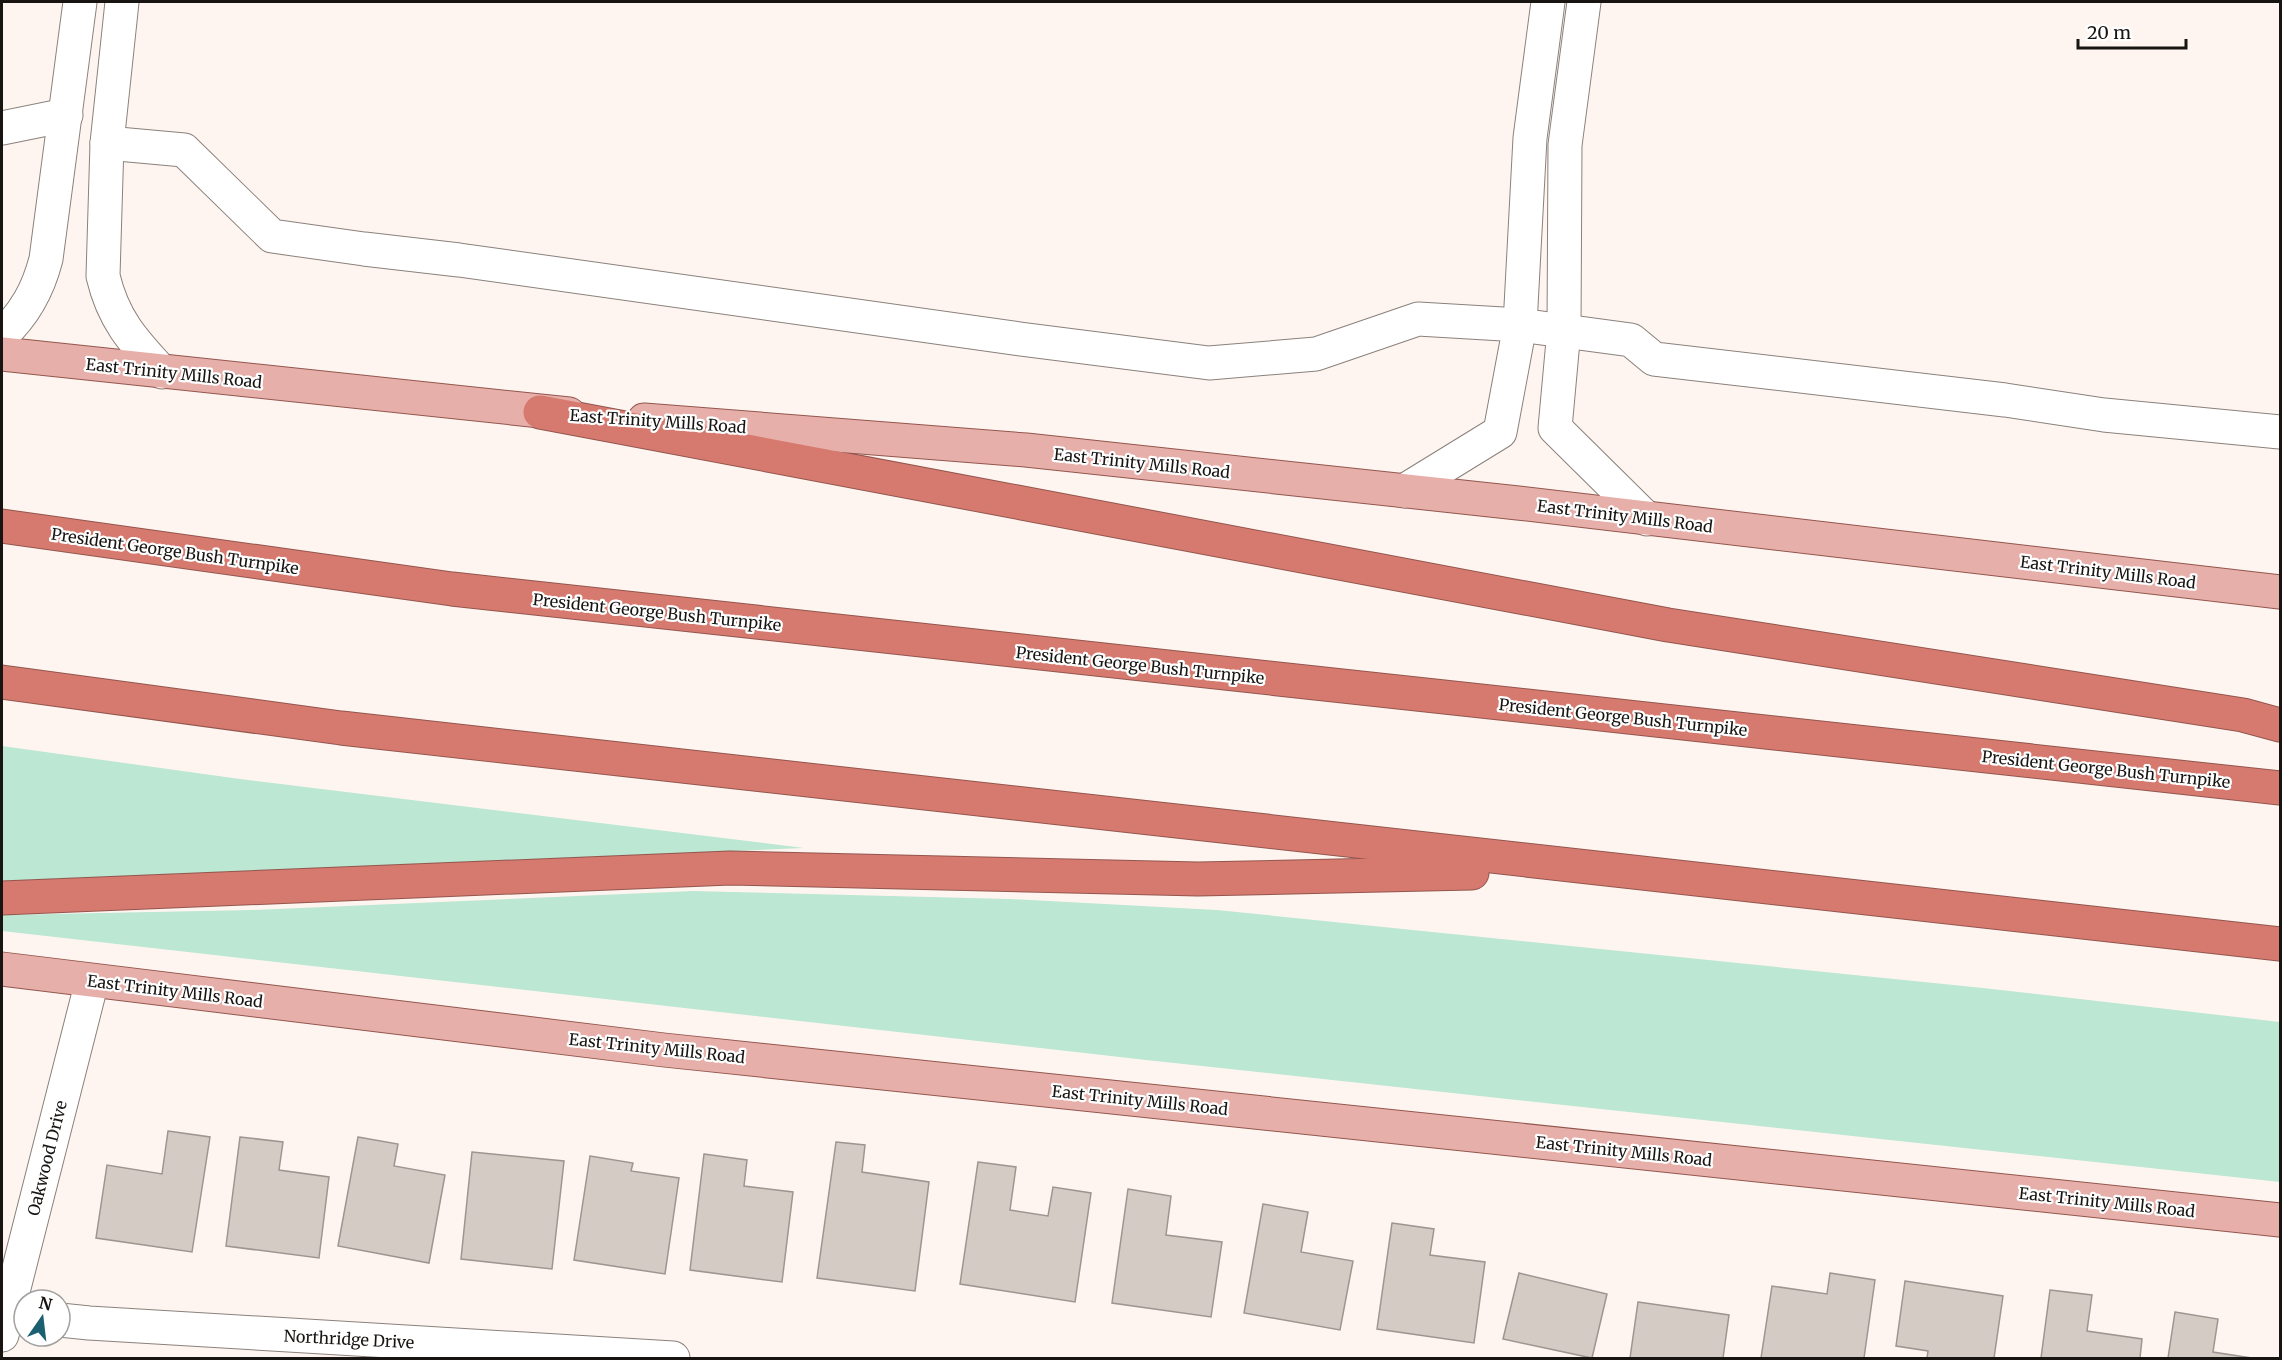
<svg xmlns="http://www.w3.org/2000/svg" width="2282" height="1360" font-family="Merriweather,serif">
<style>
.green{fill:#bbe7d3}
.building{fill:#d4cbc5;stroke:#9e9590;stroke-width:1.5}
.lines{fill:none;stroke-linecap:round;stroke-linejoin:round}
.minor-casing{stroke:#8a817c;stroke-width:35}
.major-casing{stroke:#93564e;stroke-width:35}
.highway-casing{stroke:#93564e;stroke-width:35}
.minor{stroke:#fff;stroke-width:33}
.major{stroke:#e6afa9;stroke-width:33}
.highway{stroke:#d67a6f;stroke-width:33}
.labels{text-anchor:middle;dominant-baseline:central;stroke-width:4.5;stroke-linejoin:round;paint-order:stroke}
.street-label{font-size:16px;fill:#171412;stroke:#fff}
</style>
<rect width="100%" height="100%" fill="#fff5f0"/>
<g class="green">
<polygon points="2,746 240,779 804,848 2,881"/>
<polygon points="693,891 1009,899 1217,910 1983,988 2280,1022 2280,1182 1146,1060 2,931 2,915 252,910"/>
</g>
<g class="building">
<polygon points="168,1131 210,1137 192,1252 96,1238 107,1165 162,1174"/>
<polygon points="240,1137 283,1142 279,1170 329,1177 319,1258 226,1246"/>
<polygon points="358,1137 398,1144 394,1166 445,1175 429,1263 338,1246"/>
<polygon points="836,1142 865,1145 862,1172 929,1182 915,1291 817,1278"/>
<polygon points="472,1152 564,1161 552,1269 461,1259"/>
<polygon points="704,1154 747,1160 744,1186 793,1192 782,1282 690,1270"/>
<polygon points="590,1156 633,1163 631,1171 679,1178 665,1274 574,1260"/>
<polygon points="978,1162 1016,1167 1010,1210 1048,1216 1053,1187 1091,1193 1075,1302 960,1284"/>
<polygon points="1128,1189 1171,1196 1166,1235 1222,1242 1211,1317 1112,1303"/>
<polygon points="1263,1204 1308,1212 1301,1252 1353,1261 1340,1330 1244,1313"/>
<polygon points="1392,1223 1434,1229 1430,1255 1485,1262 1474,1343 1377,1329"/>
<polygon points="1519,1273 1607,1294 1592,1358 1503,1339"/>
<polygon points="1830,1273 1875,1280 1864,1358 1761,1358 1772,1286 1827,1294"/>
<polygon points="1905,1281 2003,1296 1994,1358 1927,1358 1928,1351 1896,1346"/>
<polygon points="2050,1290 2092,1295 2087,1331 2142,1339 2140,1358 2041,1358"/>
<polygon points="1638,1302 1729,1315 1723,1358 1630,1358"/>
<polygon points="2175,1312 2218,1319 2213,1352 2252,1358 2168,1358"/>
</g>
<g class="lines">
<defs>
<g id="minor">
<path d="M122,2L107,143L103,276C113,319 133,341 162,372"/>
<polyline points="1584,2 1565,145 1564,330 1555,428 1647,519"/>
<polyline points="2,128 66,115"/>
<polyline points="107,143 184,150 272,236 364,249 459,260 1020,339 1209,363 1316,354 1418,319 1520,325 1631,340 1654,359 2005,400 2104,415 2280,432"/>
<path d="M2,335C25,314 38,290 46,259L80,2"/>
<polyline points="1404,491 1500,432 1520,325 1530,138 1548,2"/>
<polyline points="60,1320 89,1323 673,1358"/>
<polyline points="2,1335 92,981"/>
</g>
<g id="major">
<polyline points="2,354 569,414"/>
<polyline points="644,420 1026,450 1518,503 2280,592"/>
<polyline points="2,969 664,1050 2280,1220"/>
</g>
<g id="highway">
<polyline points="540,412 1668,625 2243,715 2280,725"/>
<polyline points="2,526 452,589 2280,788"/>
<polyline points="2,682 341,728 2280,944"/>
<polyline points="2,898 730,868 1198,879 1472,873"/>
</g>
</defs>
<use href="#minor" class="minor-casing"/>
<use href="#major" class="major-casing"/>
<use href="#highway" class="highway-casing"/>
<use href="#minor" class="minor"/>
<use href="#major" class="major"/>
<use href="#highway" class="highway"/>
</g>
<g class="labels">
<g class="street-label">
<text transform="translate(174 373) rotate(6)">East Trinity Mills Road</text>
<text transform="translate(658 421) rotate(4)">East Trinity Mills Road</text>
<text transform="translate(1142 463) rotate(6)">East Trinity Mills Road</text>
<text transform="translate(1625 516) rotate(7)">East Trinity Mills Road</text>
<text transform="translate(175 551) rotate(8)">President George Bush Turnpike</text>
<text transform="translate(2108 572) rotate(7)">East Trinity Mills Road</text>
<text transform="translate(657 612) rotate(6)">President George Bush Turnpike</text>
<text transform="translate(1140 665) rotate(6)">President George Bush Turnpike</text>
<text transform="translate(1623 717) rotate(6)">President George Bush Turnpike</text>
<text transform="translate(2106 769) rotate(6)">President George Bush Turnpike</text>
<text transform="translate(175 991) rotate(7)">East Trinity Mills Road</text>
<text transform="translate(657 1048) rotate(6)">East Trinity Mills Road</text>
<text transform="translate(1140 1100) rotate(6)">East Trinity Mills Road</text>
<text transform="translate(1624 1151) rotate(6)">East Trinity Mills Road</text>
<text transform="translate(47 1158) rotate(-76)">Oakwood Drive</text>
<text transform="translate(2107 1202) rotate(6)">East Trinity Mills Road</text>
<text transform="translate(349 1339) rotate(3)">Northridge Drive</text>
</g>
</g>
<rect width="2282" height="1360" fill="none" stroke="#171412" stroke-width="6"/>
<g transform="translate(42 1318) rotate(14)"><circle r="28" fill="#ffffff" stroke="#a2a1a0" stroke-width="1.5"/>
<path d="M0-4.5L10 22L0 15L-10 22Z" fill="#1a6071"/>
<text y="-9" font-size="16" font-weight="bold" text-anchor="middle" fill="#171412">N</text>
</g>
<path d="M2078 39v9h108v-9" fill="none" stroke="#171412" stroke-width="3"/>
<text x="2087" y="39" font-size="18" fill="#171412" stroke="#ffffff" stroke-width="4.5" paint-order="stroke">20 m</text>
</svg>
